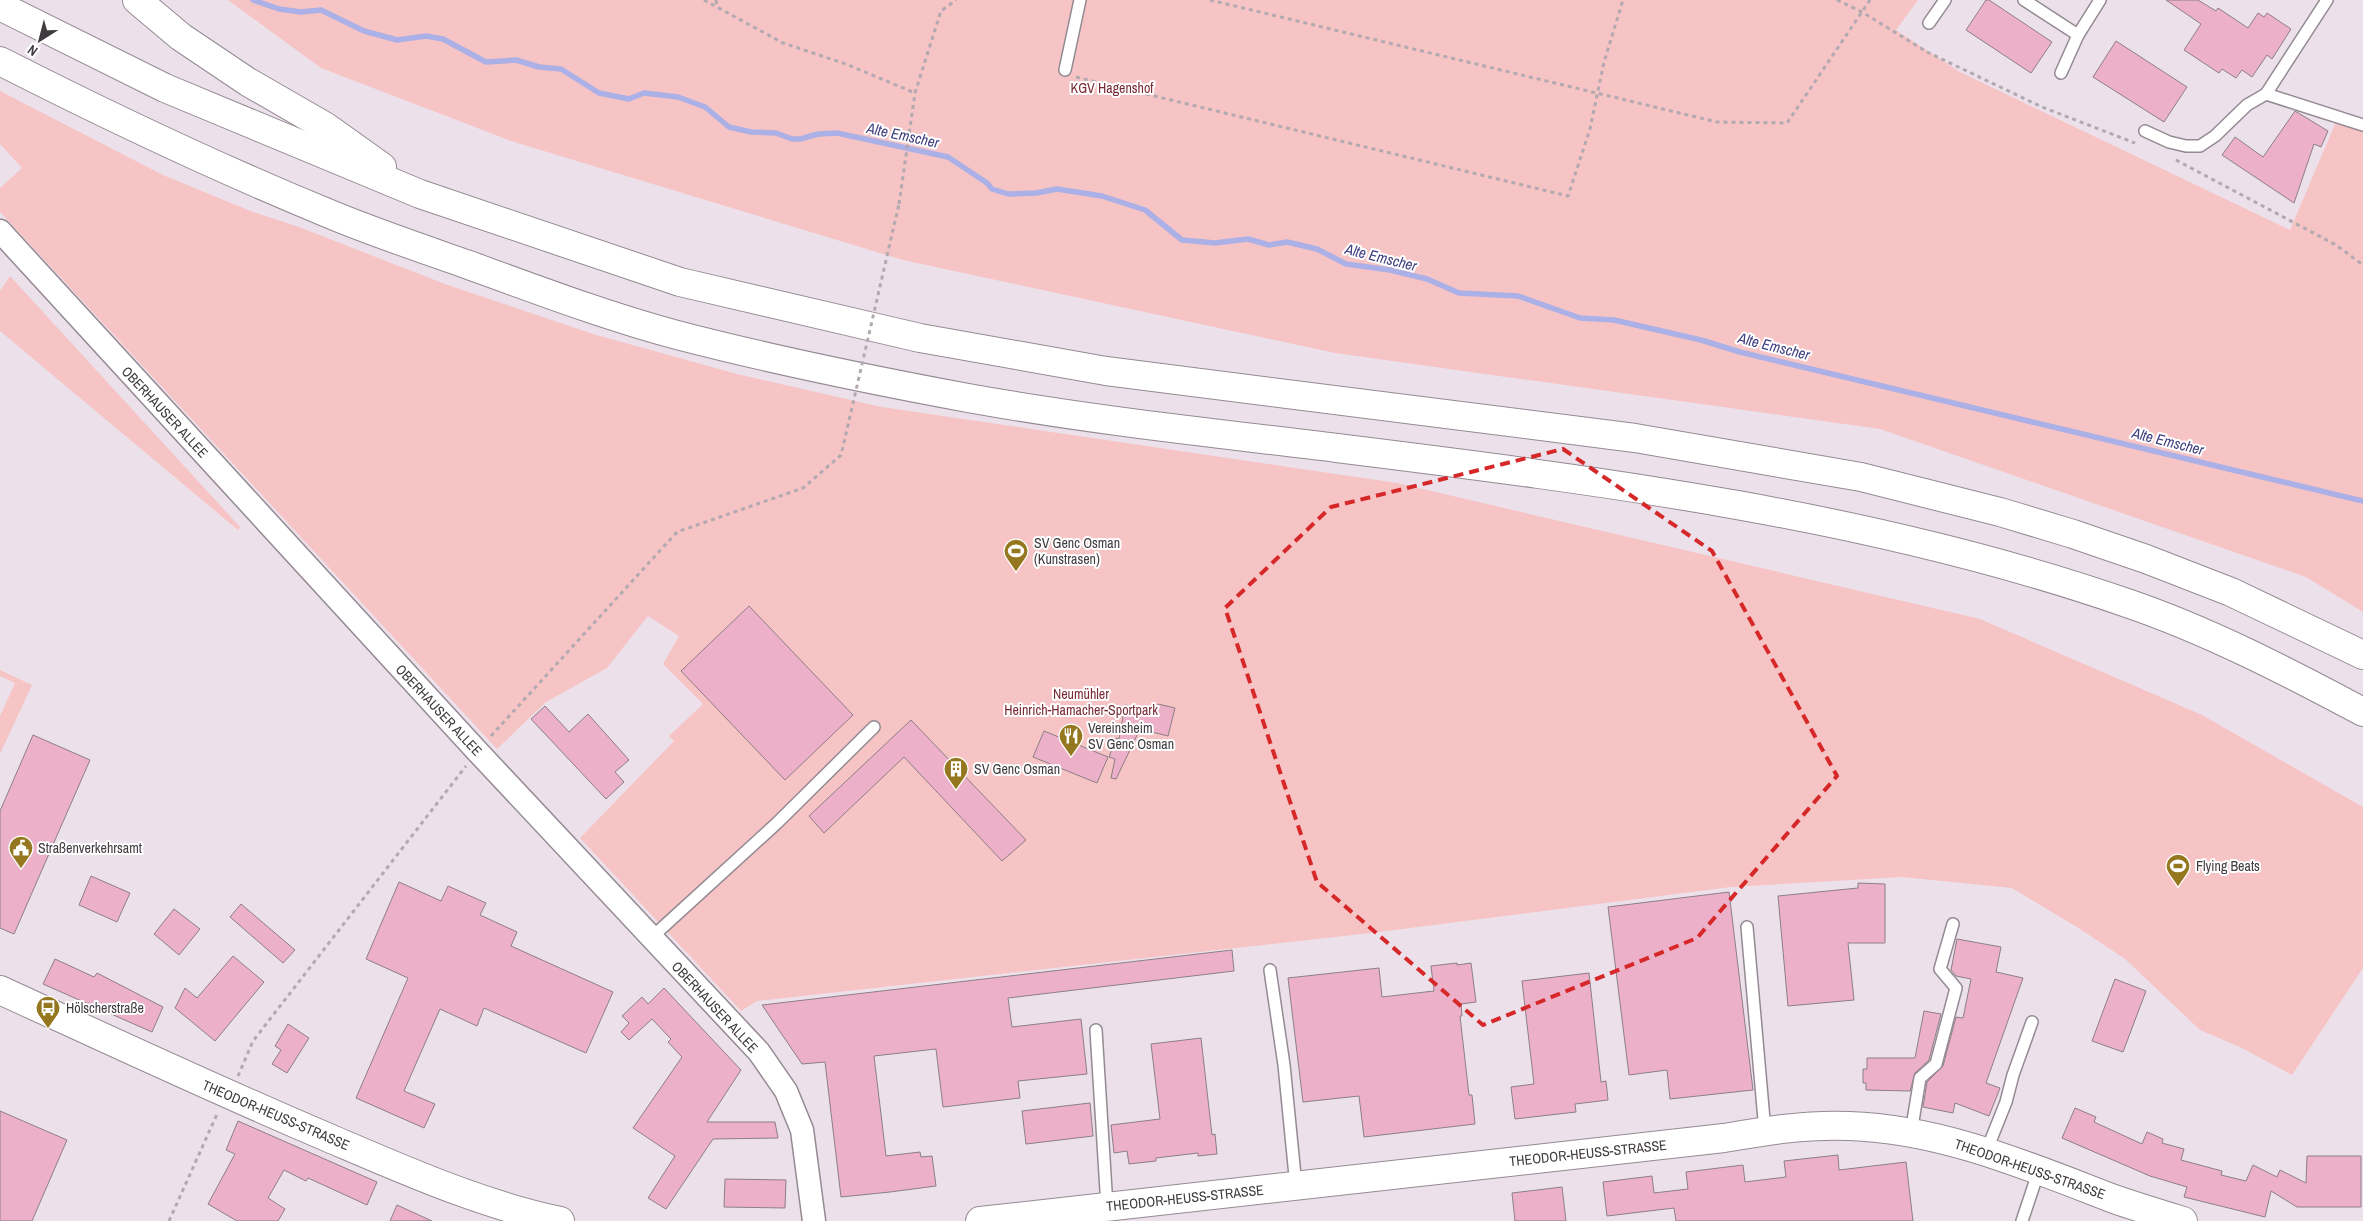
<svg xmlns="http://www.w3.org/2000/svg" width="2363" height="1221" font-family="'Archivo Narrow',sans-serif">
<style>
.green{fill:#f6c4c5}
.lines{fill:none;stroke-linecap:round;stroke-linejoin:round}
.stream{stroke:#abb0e6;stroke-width:5.5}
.building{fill:#edb0c9;stroke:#8c7f84}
.service-casing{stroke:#948a93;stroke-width:14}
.minor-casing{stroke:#948a93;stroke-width:25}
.tertiary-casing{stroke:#948a93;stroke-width:30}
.motorway-casing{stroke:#948a93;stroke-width:30}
.path{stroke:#b2a9b1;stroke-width:3;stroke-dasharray:4 4;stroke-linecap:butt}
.service{stroke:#fff;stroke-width:11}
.minor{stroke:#fff;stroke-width:22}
.tertiary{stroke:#fff;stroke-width:28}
.motorway{stroke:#fff;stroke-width:28}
.path-bridge{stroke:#b2a9b1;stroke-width:3;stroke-dasharray:4 4;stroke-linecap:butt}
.marked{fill:none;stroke:#d62828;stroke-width:4;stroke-dasharray:10 6;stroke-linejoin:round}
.labels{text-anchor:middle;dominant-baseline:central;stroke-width:4;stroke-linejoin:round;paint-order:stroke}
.park-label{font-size:14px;fill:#782b34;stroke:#fff}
.street-label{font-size:14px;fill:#403b3f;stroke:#fff}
.poi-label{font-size:14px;fill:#403b3f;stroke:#fff;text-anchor:start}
.water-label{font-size:15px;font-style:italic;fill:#3f3f81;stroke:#fff}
</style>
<rect width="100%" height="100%" fill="#ece1eb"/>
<g class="green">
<polygon points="228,0 1918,0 1896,30 1960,72 2290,230 2338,117 2363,128 2363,612 2306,577 1880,429 1335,353 903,260 511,141 321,68"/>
<polygon points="0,91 163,175 253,212 299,227 445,284 593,334 737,374 882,407 1397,483 1980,619 2202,715 2363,807 2363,968 2292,1075 2240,1047 2200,1030 2125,959 2080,929 2012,888 1902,877 1731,887 1371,933 757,1001 741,1011 580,838 674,741 669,736 703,704 663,664 679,636 648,616 607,668 546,702 497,749 0,212 0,188 22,168 0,144"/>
<polygon points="10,276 240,527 238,530 0,331 0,291"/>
<polygon points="0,670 32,685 0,754 0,716 15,683 0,676"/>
</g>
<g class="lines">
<polyline class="stream" points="253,0 279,9 301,12 321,10 364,31 397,40 426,36 443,39 486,62 516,60 539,67 561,69 599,93 629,99 644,93 678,97 705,107 729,127 751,132 776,133 792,139 800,139 818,134 837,133 948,157 987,183 992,189 1008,194 1036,193 1057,189 1102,196 1145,210 1182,240 1215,243 1248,239 1269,245 1287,242 1317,249 1346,264 1390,270 1427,279 1459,293 1518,296 1580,318 1614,320 1701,340 1740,352 2363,501"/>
</g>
<g class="building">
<polygon points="1986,0 1989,0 2052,42 2031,73 1966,30"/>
<polygon points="2166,0 2198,0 2216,11 2218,8 2248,28 2258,13 2264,17 2267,13 2291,29 2272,59 2267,55 2252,77 2242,70 2236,78 2222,69 2219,73 2184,50 2201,24"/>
<polygon points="2116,41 2187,87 2164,122 2093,77"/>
<polygon points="2295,111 2328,131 2321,147 2314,144 2294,203 2222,155 2235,137 2263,157"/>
<polygon points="749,606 853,715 785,780 681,671"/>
<polygon points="1158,704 1175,708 1168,736 1140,729 1116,779 1111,778 1115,759 1109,757 1116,738 1119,739 1125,705 1156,712"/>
<polygon points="545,706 569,732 588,714 629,760 615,772 624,782 606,799 531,719"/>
<polygon points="911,720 1026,840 1002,861 904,757 824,833 809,816"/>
<polygon points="1044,731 1108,757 1097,783 1033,757"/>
<polygon points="33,735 90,760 14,934 0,928 0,811"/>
<polygon points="91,876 130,893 117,922 79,905"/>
<polygon points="399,882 441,901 448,886 486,903 480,915 517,932 511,946 613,992 586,1053 484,1008 477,1026 440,1009 404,1091 435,1104 424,1128 356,1098 408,978 366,959"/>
<polygon points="1858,883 1885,884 1885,943 1848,943 1854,1000 1788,1006 1778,896 1858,888"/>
<polygon points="1729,892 1753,1090 1670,1099 1667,1070 1629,1075 1608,907"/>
<polygon points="241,904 295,950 283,963 230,917"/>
<polygon points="174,909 200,929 179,955 154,934"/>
<polygon points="1957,939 2001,947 1996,972 2023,978 1986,1083 2000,1088 1989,1116 1955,1103 1953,1113 1923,1107 1927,1082 1943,1066 1956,1017 1963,1018 1971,979 1956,976 1951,970"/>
<polygon points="1232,950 1234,971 1008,998 1012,1027 1081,1019 1087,1074 1018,1081 1020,1098 943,1107 936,1049 874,1056 886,1156 920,1152 921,1157 932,1156 936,1186 890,1192 841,1197 825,1062 802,1064 762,1005"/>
<polygon points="233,956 264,982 215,1041 175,1008 185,988 197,998"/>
<polygon points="55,959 94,977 97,973 163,1007 152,1032 43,984"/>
<polygon points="1457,963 1457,965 1471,963 1476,1002 1461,1004 1462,1016 1460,1016 1469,1095 1472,1095 1475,1124 1364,1137 1359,1096 1303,1102 1288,978 1379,968 1382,997 1434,991 1431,966"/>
<polygon points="1589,973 1601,1082 1606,1081 1608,1100 1575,1104 1576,1112 1515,1119 1511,1087 1534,1084 1522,981"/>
<polygon points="2115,979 2146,991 2123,1052 2092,1041"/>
<polygon points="664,988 741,1070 707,1122 775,1122 778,1138 713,1139 666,1209 648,1198 675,1156 633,1128 682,1057 668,1042 671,1039 652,1019 629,1040 621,1032 629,1023 622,1016 642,997 648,1004"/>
<polygon points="1924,1011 1941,1014 1929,1060 1915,1073 1910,1091 1866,1090 1866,1083 1863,1083 1863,1069 1867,1069 1867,1058 1915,1058"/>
<polygon points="288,1024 309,1038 287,1073 272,1064 281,1050 275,1046"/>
<polygon points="1201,1038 1212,1135 1215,1134 1217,1154 1198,1156 1198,1153 1156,1158 1156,1161 1129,1164 1127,1151 1114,1153 1111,1125 1160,1119 1151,1044"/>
<polygon points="1090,1103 1093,1136 1026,1144 1022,1111"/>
<polygon points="2075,1108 2096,1117 2094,1122 2142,1144 2147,1132 2163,1139 2162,1143 2184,1149 2181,1160 2222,1171 2221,1175 2246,1181 2253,1165 2277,1177 2280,1170 2306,1183 2307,1156 2361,1156 2361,1207 2297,1207 2271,1191 2265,1217 2184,1197 2187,1187 2150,1176 2062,1138"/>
<polygon points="0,1111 67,1140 32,1221 0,1221"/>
<polygon points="238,1121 377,1182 367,1205 308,1178 306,1181 284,1170 268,1198 285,1209 278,1221 237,1221 208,1204 235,1154 226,1150"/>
<polygon points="1838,1155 1839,1170 1906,1162 1913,1221 1676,1221 1674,1208 1607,1216 1603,1182 1652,1176 1654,1193 1688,1189 1686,1172 1743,1165 1745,1182 1786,1177 1784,1161"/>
<polygon points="725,1179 786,1180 785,1208 724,1207"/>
<polygon points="1562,1187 1566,1221 1515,1221 1512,1193"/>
<polygon points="397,1205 432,1221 390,1221"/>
</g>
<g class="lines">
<defs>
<g id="service">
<polyline points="2024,0 2078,35 2100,0"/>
<polyline points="1929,23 1945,0"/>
<polyline points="1065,70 1080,0"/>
<polyline points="2061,73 2078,35"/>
<polyline points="2266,94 2363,125"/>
<polyline points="2145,131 2169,142 2186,146 2200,146 2215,136 2247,105 2266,94 2327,0"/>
<polyline points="1747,927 1765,1131"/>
<polyline points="651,938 777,823 874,727"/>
<polyline points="1270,970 1284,1065 1296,1186"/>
<polyline points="1096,1030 1107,1207"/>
<polyline points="1911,1133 1920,1078 1936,1064 1956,988 1940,969 1953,924"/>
<polyline points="1986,1152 2006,1102 2013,1075 2032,1022"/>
<polyline points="2022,1221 2039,1170"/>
</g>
<polyline id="minor" points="0,231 477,751 759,1052 786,1091 802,1130 814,1221"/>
<g id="tertiary">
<path d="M0,990C109,1040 218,1091 329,1138C404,1170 480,1204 560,1221"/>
<path d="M980,1221L1724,1138C1765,1131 1807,1124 1849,1126C1942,1129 2028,1166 2114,1199C2137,1207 2160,1214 2183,1221"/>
</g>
<g id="motorway">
<polyline points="137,0 181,37 248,82 326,127 382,167"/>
<polyline points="0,6 165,88 420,194 680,282 920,338 1106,371 1635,438 1861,477 2000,512 2073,534 2146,559 2231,592 2363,655"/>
<path d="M0,61C110,117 222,170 337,217C379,234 423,249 466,264C535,289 606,316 677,335C773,360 871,380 968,398C1090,420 1214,433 1337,448C1603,481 1873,515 2127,603C2209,631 2286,671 2363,712"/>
</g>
</defs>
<use href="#service" class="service-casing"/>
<use href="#minor" class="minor-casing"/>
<use href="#tertiary" class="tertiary-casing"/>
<use href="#motorway" class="motorway-casing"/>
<g class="path">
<polyline points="704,0 783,43 846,64 915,93"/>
<polyline points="716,0 717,8"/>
<polyline points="1210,0 1717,122 1787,123 1870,0"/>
<polyline points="1837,0 1862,12 1927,52 2042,107 2135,143"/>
<polyline points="1076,77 1568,196 1590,129 1604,62 1623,0"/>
<polyline points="2176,160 2336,245 2363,265"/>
<polyline points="899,204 915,93 941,11 956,0"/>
<polyline points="491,736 677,532 803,488 841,455 851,412"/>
<polyline points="238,1076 253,1041 466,766"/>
<polyline points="169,1221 218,1112"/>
</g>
<use href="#service" class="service"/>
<use href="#minor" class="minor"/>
<use href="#tertiary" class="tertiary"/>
<use href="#motorway" class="motorway"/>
<polyline class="path-bridge" points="851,412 899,204"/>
</g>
<path class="marked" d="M1563,449L1712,551L1837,776L1697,938L1483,1025L1317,882L1225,608L1331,507Z"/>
<defs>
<symbol id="stadium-pin" viewBox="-11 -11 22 30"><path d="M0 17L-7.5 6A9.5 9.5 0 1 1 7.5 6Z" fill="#94771e" stroke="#fff"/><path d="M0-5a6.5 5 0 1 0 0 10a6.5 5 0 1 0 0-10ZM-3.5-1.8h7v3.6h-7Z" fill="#fff"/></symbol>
<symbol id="restaurant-pin" viewBox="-11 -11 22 30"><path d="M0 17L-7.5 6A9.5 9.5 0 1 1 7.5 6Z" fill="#94771e" stroke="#fff"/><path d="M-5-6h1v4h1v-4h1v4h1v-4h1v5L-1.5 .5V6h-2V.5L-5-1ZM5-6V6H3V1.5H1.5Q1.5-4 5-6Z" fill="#fff"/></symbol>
<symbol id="building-pin" viewBox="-11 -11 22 30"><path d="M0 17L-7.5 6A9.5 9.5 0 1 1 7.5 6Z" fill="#94771e" stroke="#fff"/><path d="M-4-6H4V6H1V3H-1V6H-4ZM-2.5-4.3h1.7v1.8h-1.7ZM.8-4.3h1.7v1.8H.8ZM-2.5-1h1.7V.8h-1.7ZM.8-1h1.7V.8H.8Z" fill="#fff"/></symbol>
<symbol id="civic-pin" viewBox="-11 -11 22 30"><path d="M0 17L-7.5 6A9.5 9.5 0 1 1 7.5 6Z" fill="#94771e" stroke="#fff"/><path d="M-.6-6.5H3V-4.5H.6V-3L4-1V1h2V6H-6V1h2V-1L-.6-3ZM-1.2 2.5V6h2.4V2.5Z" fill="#fff"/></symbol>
<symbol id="bus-pin" viewBox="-11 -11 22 30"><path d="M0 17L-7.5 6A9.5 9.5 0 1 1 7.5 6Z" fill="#94771e" stroke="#fff"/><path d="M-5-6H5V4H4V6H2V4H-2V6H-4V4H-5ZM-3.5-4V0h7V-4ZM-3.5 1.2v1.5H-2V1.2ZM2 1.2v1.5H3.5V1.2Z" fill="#fff"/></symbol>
</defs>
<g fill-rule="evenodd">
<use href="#stadium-pin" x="1002" y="537" width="28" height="38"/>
<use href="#restaurant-pin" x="1057" y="722" width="28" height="38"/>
<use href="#building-pin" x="942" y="755" width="28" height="38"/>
<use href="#civic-pin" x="7" y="834" width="28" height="38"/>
<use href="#stadium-pin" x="2164" y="852" width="28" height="38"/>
<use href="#bus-pin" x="34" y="994" width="28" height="38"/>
</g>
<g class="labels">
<g class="park-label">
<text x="1112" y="88">KGV Hagenshof</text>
<text x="1081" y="694">Neumühler<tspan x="1081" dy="16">Heinrich-Hamacher-Sportpark</tspan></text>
</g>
<g class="street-label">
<text transform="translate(165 412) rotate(47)">OBERHAUSER ALLEE</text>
<text transform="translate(439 710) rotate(47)">OBERHAUSER ALLEE</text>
<text transform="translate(715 1007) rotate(47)">OBERHAUSER ALLEE</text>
<text transform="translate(276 1115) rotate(23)">THEODOR-HEUSS-STRASSE</text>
<text transform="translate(1588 1153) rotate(-6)">THEODOR-HEUSS-STRASSE</text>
<text transform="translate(2030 1169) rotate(19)">THEODOR-HEUSS-STRASSE</text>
<text transform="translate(1185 1198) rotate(-6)">THEODOR-HEUSS-STRASSE</text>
</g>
<g class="poi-label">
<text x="1034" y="543">SV Genc Osman<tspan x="1034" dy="16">(Kunstrasen)</tspan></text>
<text x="1088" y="728">Vereinsheim<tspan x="1088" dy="16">SV Genc Osman</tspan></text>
<text x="974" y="769">SV Genc Osman</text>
<text x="38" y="848">Straßenverkehrsamt</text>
<text x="2196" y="866">Flying Beats</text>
<text x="66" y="1008">Hölscherstraße</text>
</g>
<g class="water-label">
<text transform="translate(903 135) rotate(12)">Alte Emscher</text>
<text transform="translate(1381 257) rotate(14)">Alte Emscher</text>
<text transform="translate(1774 346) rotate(14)">Alte Emscher</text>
<text transform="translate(2168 441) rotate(14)">Alte Emscher</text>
</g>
</g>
<g transform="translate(40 40) rotate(216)" stroke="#ffffff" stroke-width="4" paint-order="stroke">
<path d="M0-4L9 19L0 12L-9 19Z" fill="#403b3f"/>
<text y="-8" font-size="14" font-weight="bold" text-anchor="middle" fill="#403b3f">N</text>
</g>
</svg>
